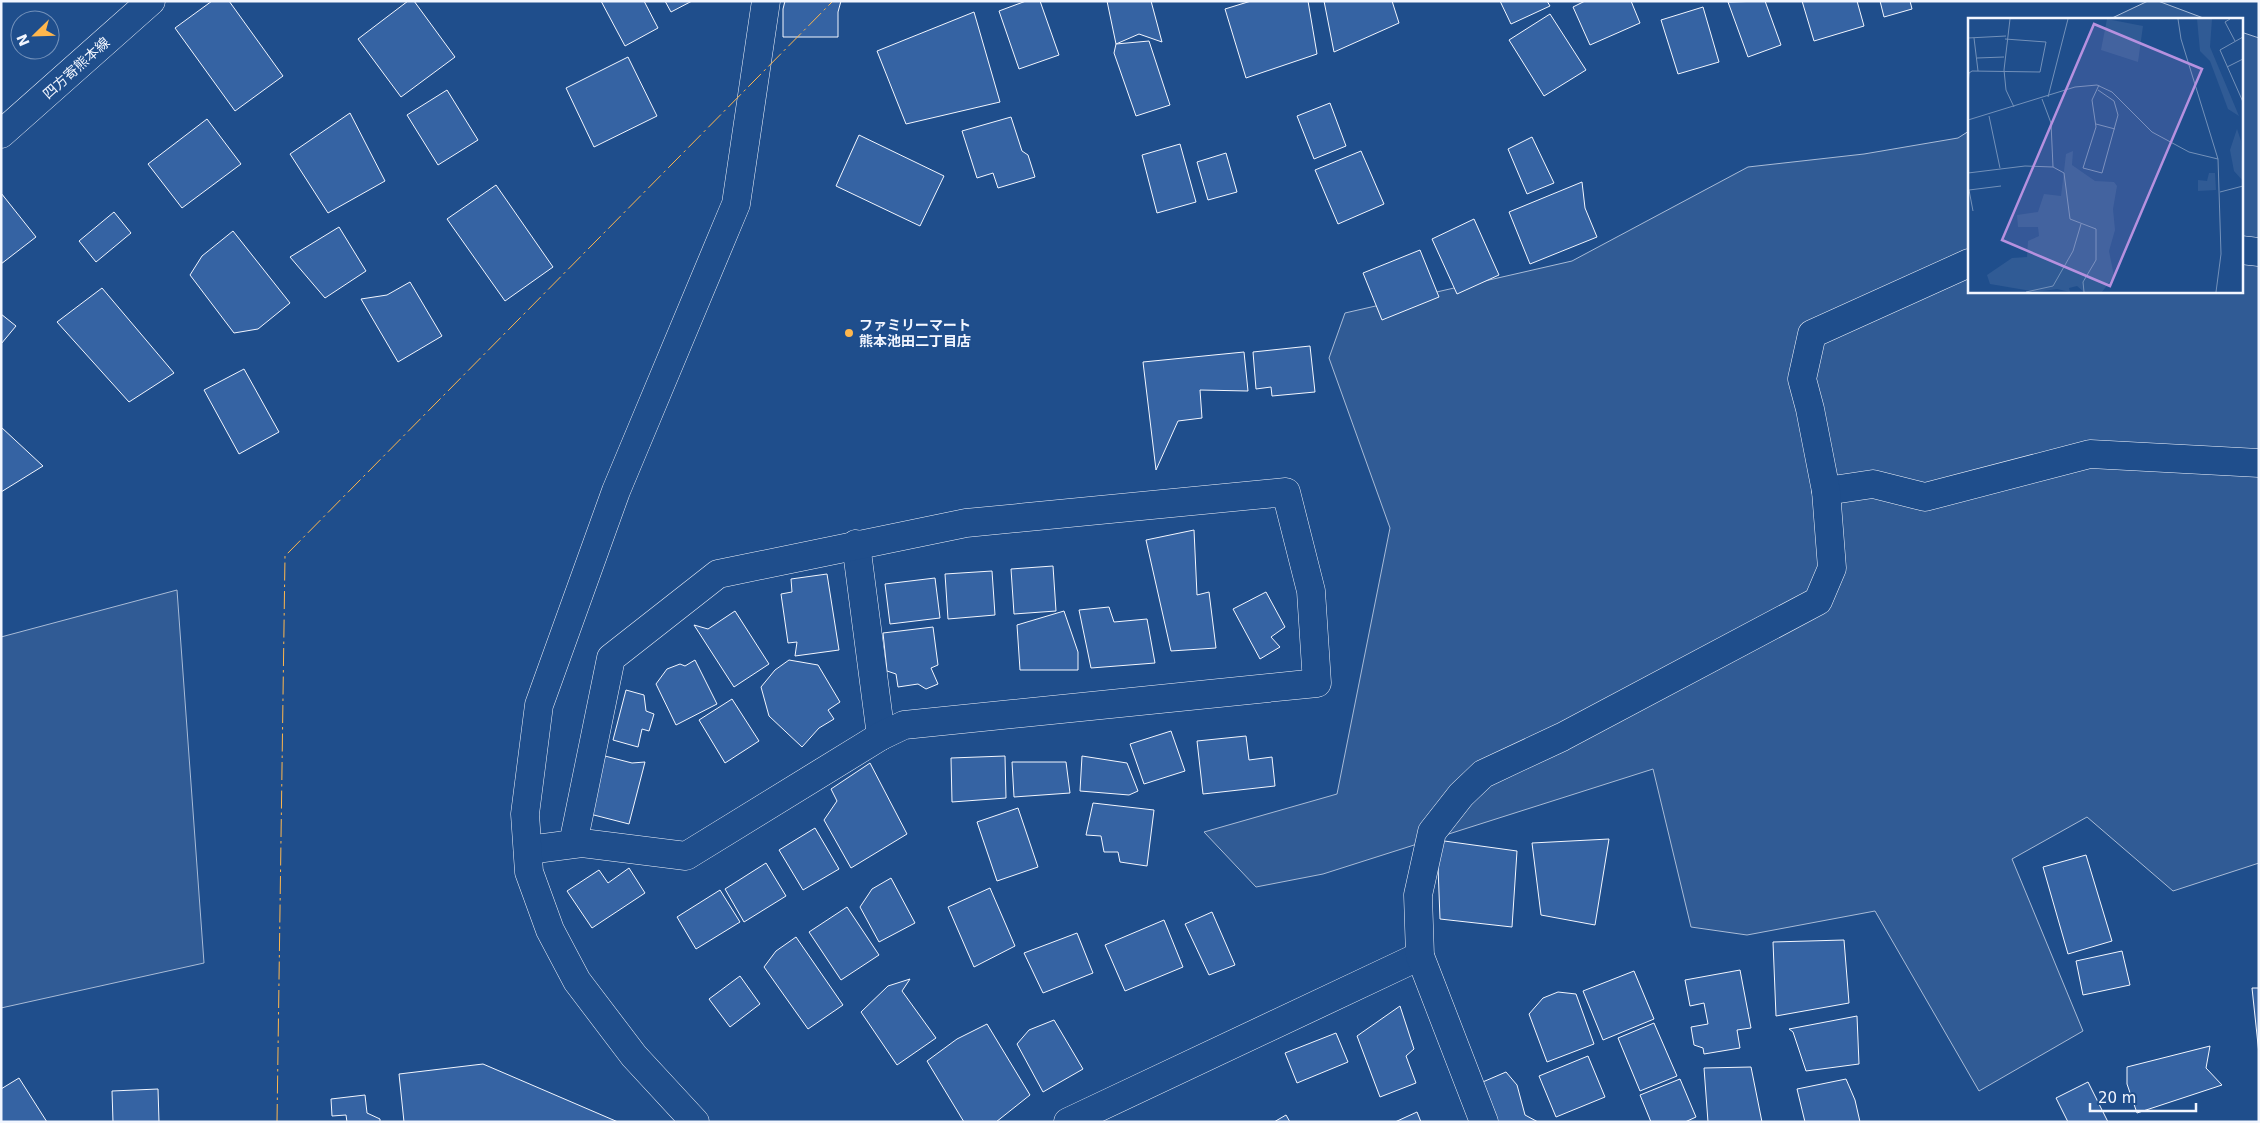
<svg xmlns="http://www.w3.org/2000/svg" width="2260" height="1123" font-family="'DejaVu Sans','Noto Sans JP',sans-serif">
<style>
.built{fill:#305b95;stroke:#a8bbd7}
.building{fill:#3563a3;stroke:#f2f6ff}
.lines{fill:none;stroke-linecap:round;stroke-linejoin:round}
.minor-casing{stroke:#f2f6ff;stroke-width:29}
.major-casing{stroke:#f2f6ff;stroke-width:29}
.minor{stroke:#1f4e8c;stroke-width:28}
.major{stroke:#1f4e8c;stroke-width:28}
.power{stroke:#ffb74d;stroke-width:1;stroke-dasharray:18 4 2.5 4;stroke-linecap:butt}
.poi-dot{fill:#ffb74d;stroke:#1f4e8c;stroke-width:2}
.labels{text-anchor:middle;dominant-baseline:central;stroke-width:4;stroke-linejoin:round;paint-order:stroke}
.street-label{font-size:14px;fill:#f2f6ff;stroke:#1f4e8c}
.poi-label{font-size:14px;font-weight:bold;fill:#f2f6ff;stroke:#1f4e8c;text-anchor:start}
.inset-road{fill:none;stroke:#7391ba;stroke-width:1}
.view{fill:#b691df;fill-opacity:0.15;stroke:#b691df;stroke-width:2.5}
.inset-edge{fill:none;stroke:#f2f6ff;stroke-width:2.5}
</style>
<rect width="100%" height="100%" fill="#1f4e8c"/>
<g class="built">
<polygon points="2148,1 2158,1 2206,19 2110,19"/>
<polygon points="2241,32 2259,38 2259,863 2173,891 2087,817 2012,859 2083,1031 1979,1091 1875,911 1747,935 1691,927 1653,769 1323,874 1256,887 1204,832 1337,794 1390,528 1329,358 1345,313 1572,261 1748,167 1864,154 1958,138 1969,131 1969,291 2241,291"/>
<polygon points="177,590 204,963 1,1008 1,637"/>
</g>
<g class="building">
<polygon points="212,1 229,1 283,76 235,111 175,28"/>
<polygon points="408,1 414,1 455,57 401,97 358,39"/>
<polygon points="601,1 644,1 658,28 625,46"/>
<polygon points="665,1 692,1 671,12"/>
<polygon points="785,1 841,1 838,12 838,37 783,37 783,9"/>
<polygon points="1026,1 1040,1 1059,55 1019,69 999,11"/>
<polygon points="1107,1 1151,1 1162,42 1139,34 1116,44"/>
<polygon points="1251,1 1308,1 1317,54 1246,78 1225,9"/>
<polygon points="1324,1 1392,1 1399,23 1334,52"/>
<polygon points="1500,1 1547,1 1550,6 1511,24"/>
<polygon points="1585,1 1631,1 1640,23 1590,45 1573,7"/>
<polygon points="1765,1 1781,45 1748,57 1728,2"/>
<polygon points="1802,1 1857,1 1864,26 1814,41"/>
<polygon points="1880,1 1910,1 1912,9 1884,17"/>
<polygon points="1703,7 1719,62 1678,74 1661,20"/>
<polygon points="974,12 1000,102 906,124 877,51"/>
<polygon points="1550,14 1586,70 1544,96 1509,40"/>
<polygon points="1149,41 1170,105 1136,116 1114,53 1116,44"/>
<polygon points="628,57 657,116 594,147 566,88"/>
<polygon points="447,90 478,140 438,165 407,115"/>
<polygon points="1330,103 1346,146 1314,159 1297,116"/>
<polygon points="350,113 385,181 328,213 290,154"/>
<polygon points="1011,117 1022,151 1028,155 1035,177 998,188 993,173 977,178 962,131"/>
<polygon points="207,119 241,164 182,208 148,164"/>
<polygon points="859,135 944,176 920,226 836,186"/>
<polygon points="1532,137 1554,183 1527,194 1508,149"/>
<polygon points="1180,144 1196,202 1157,213 1142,155"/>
<polygon points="1361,151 1384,204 1338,224 1315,170"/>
<polygon points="1226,153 1237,192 1208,200 1197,162"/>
<polygon points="1582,182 1585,208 1597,237 1530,264 1509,212"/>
<polygon points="496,185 553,267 505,301 447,219"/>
<polygon points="1,193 36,237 1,264"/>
<polygon points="114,212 131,233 96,262 79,241"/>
<polygon points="1474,219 1499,275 1457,294 1432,239"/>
<polygon points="339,227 366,271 325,298 290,257"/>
<polygon points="233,231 290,303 258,329 234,333 190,275 202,256"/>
<polygon points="1420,250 1439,297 1382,320 1363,273"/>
<polygon points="410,282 442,336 398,362 361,299 387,295"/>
<polygon points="102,288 174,373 129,402 57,322"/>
<polygon points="1,314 16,326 1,344"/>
<polygon points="1310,346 1315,392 1272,396 1271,387 1256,389 1253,352"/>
<polygon points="1244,352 1248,391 1200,390 1202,418 1178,421 1156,470 1143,362"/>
<polygon points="244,369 279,432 239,454 204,390"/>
<polygon points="1,427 43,466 1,492"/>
<polygon points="1194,530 1197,595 1209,592 1216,648 1171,651 1146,540"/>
<polygon points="1053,566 1056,611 1014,614 1011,569"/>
<polygon points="992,571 995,615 948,619 945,574"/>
<polygon points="827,574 839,650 795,656 797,642 788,643 781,594 792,592 791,579"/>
<polygon points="935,578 940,618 890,624 885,584"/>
<polygon points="1266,592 1285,627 1271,637 1280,647 1260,659 1233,609"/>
<polygon points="1109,607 1114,622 1147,619 1155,663 1091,668 1079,610"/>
<polygon points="735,611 769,664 734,687 694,625 708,629"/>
<polygon points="1064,611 1078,652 1078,670 1020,670 1017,625"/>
<polygon points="933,627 938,665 931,668 938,684 926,689 918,684 898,687 896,674 887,671 883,633"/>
<polygon points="695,660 717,704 676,725 656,684 667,669 680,664 685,666"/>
<polygon points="789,660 818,665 840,702 828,710 834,719 819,728 802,747 769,716 761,687 775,670"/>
<polygon points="626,690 644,695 646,711 654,714 649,731 642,729 638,747 613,740"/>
<polygon points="732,699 759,741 725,763 699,720"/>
<polygon points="1171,731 1185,771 1144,784 1130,744"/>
<polygon points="1246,736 1249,760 1272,757 1275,786 1203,794 1197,741"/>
<polygon points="605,756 632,763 645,762 629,824 590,814"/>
<polygon points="1005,756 1006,798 952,802 951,758"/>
<polygon points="1082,756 1127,763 1138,791 1129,795 1080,791"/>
<polygon points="1012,762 1066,762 1070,793 1014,797"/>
<polygon points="870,763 907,834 851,868 824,820 837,801 831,789"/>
<polygon points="1093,803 1154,810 1147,866 1120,862 1118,852 1104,852 1101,836 1086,835"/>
<polygon points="1018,808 1038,867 997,881 977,822"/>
<polygon points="815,828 839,869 803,890 779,850"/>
<polygon points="1609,839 1595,925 1541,915 1532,843"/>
<polygon points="1437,840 1517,851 1512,927 1440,919"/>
<polygon points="2086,855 2112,941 2068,954 2043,867"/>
<polygon points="766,863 786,896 744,922 725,889"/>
<polygon points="629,868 645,893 592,928 567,891 599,870 608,883"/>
<polygon points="891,878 915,923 879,942 860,907 872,889"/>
<polygon points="990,888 1015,946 974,967 948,907"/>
<polygon points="720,890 740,922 696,949 677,917"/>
<polygon points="847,907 879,955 841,980 809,932"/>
<polygon points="1212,912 1235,965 1209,975 1185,924"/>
<polygon points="1164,920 1183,967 1125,991 1105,945"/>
<polygon points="1077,933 1093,973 1043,993 1024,953"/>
<polygon points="796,937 843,1005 808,1029 764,967 776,951"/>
<polygon points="1844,940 1849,1003 1776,1016 1773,942"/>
<polygon points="2122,951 2130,985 2083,995 2076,961"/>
<polygon points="1740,970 1751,1028 1737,1030 1740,1048 1704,1054 1703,1048 1694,1045 1691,1027 1708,1024 1704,1003 1690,1006 1685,980"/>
<polygon points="1634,971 1654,1019 1603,1040 1583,991"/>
<polygon points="740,976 760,1004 730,1027 709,999"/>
<polygon points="910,979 902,991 936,1038 897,1065 861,1012 888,986"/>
<polygon points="2252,988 2259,988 2259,1054"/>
<polygon points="1558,992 1576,994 1594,1044 1547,1062 1529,1014 1543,998"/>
<polygon points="1400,1006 1414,1049 1406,1056 1416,1083 1380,1097 1357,1036"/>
<polygon points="1857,1016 1859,1064 1806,1071 1793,1032 1789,1029"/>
<polygon points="1054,1020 1083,1069 1043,1092 1017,1044 1029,1030"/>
<polygon points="1654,1023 1677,1076 1640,1091 1618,1038"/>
<polygon points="987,1024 1030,1095 996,1122 964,1122 927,1061 957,1039"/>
<polygon points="1336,1033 1348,1062 1297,1083 1285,1053"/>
<polygon points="2210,1046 2206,1068 2222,1085 2137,1113 2127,1084 2127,1067"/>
<polygon points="1588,1056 1605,1097 1556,1117 1539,1076"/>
<polygon points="483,1064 618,1122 404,1122 399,1074"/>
<polygon points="1751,1067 1762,1122 1708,1122 1704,1068"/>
<polygon points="1506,1072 1517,1085 1525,1115 1538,1122 1494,1122 1478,1084"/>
<polygon points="19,1078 47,1122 1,1122 1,1089"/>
<polygon points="1680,1079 1696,1117 1685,1122 1651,1122 1640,1095"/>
<polygon points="1846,1079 1855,1100 1860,1122 1805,1122 1797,1089"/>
<polygon points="2088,1082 2108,1122 2068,1122 2056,1098"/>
<polygon points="158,1089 159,1122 113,1122 112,1091"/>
<polygon points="365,1095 367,1113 380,1119 380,1122 347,1122 346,1115 332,1116 331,1099"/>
<polygon points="1417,1112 1421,1122 1395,1122"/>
<polygon points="1286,1115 1290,1122 1274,1122"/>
</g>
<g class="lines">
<defs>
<g id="minor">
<polyline points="2241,250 2259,252"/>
<polyline points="1826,491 1873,484 1925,497 2090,454 2259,463"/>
<polyline points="856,544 881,736"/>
<polyline points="528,850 582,843 686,856 881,736 904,725 1317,683 1311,591 1286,492 966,523 718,574 611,658 573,844"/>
<polyline points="695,1122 634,1056 577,981 550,930 529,872 525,814 539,705 616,491 736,204 766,1"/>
<polyline points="1068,1122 1420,956"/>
<polyline points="1484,1122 1420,956 1418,895 1432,832 1461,795 1483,774 1562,737 1818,601 1832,568 1826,491 1810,409 1802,379 1812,334 1969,263"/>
</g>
<polyline id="major" points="1,134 151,1"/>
</defs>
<use href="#minor" class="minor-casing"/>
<use href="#major" class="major-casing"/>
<use href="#minor" class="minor"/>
<use href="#major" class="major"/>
<polyline class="power" points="277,1122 285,556 833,1"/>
</g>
<circle class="poi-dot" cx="849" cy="333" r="5"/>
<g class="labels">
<g class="street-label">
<text transform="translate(76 68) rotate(-42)">四方寄熊本線</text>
</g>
<g class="poi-label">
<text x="859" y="325">ファミリーマート<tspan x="859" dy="16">熊本池田二丁目店</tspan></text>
</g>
</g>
<g transform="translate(1968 18)">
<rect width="275" height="275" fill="#1f4e8c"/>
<path d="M139,1L175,8L170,44L133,32ZM229,1H244L242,29L271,98L260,91L242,43L232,33ZM269,111L273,123L275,163L266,153L262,132ZM105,133L104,147L127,163L146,164L149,168L145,191L147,212L141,233L146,258L134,274H116L109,268L101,270L102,274L89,271L69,274L22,266L19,257L44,240L59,239L60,223L71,218L70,209H50L49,197L70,194L76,176L93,178L98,136ZM241,155H247L248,172L230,173V162L239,163Z" fill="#305b95"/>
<path class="inset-road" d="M42,1L36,52L38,72L46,89M210,1L213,21L250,141L253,236L248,274M262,1L257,4L267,23M275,19L252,32L275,84M0,20L38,18M6,20L10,53M9,40L36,39M259,49L275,41M0,67L1,55L4,53L72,54L78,24L37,21M130,72L146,83L150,97L134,155L115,150L128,109L124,82L131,67M80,79L100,1M74,81L83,105L85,149M21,98L32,150M0,102L107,69L129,67L144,74L184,114L221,134L250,141M128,106L147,111M0,155L57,148L85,149L96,155L102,201L128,211V242L115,264L116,274M252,174L275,168M5,193L1,172L33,168M58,274L85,268L105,233L113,206"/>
<path class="view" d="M126,6L234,51L142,268L34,222Z"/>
<rect width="275" height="275" class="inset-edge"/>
</g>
<rect width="2260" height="1123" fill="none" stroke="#f2f6ff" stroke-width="5"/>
<g transform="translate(35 35) rotate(247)"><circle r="24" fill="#1f4e8c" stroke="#7391ba"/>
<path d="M0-4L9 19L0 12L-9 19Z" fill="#ffb74d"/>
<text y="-8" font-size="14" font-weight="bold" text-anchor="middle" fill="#f2f6ff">N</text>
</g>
<path d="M2090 1103v8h106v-8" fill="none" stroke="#f2f6ff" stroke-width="2.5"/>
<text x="2098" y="1103" font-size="15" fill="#f2f6ff" stroke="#1f4e8c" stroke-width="4" paint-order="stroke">20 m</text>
</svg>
